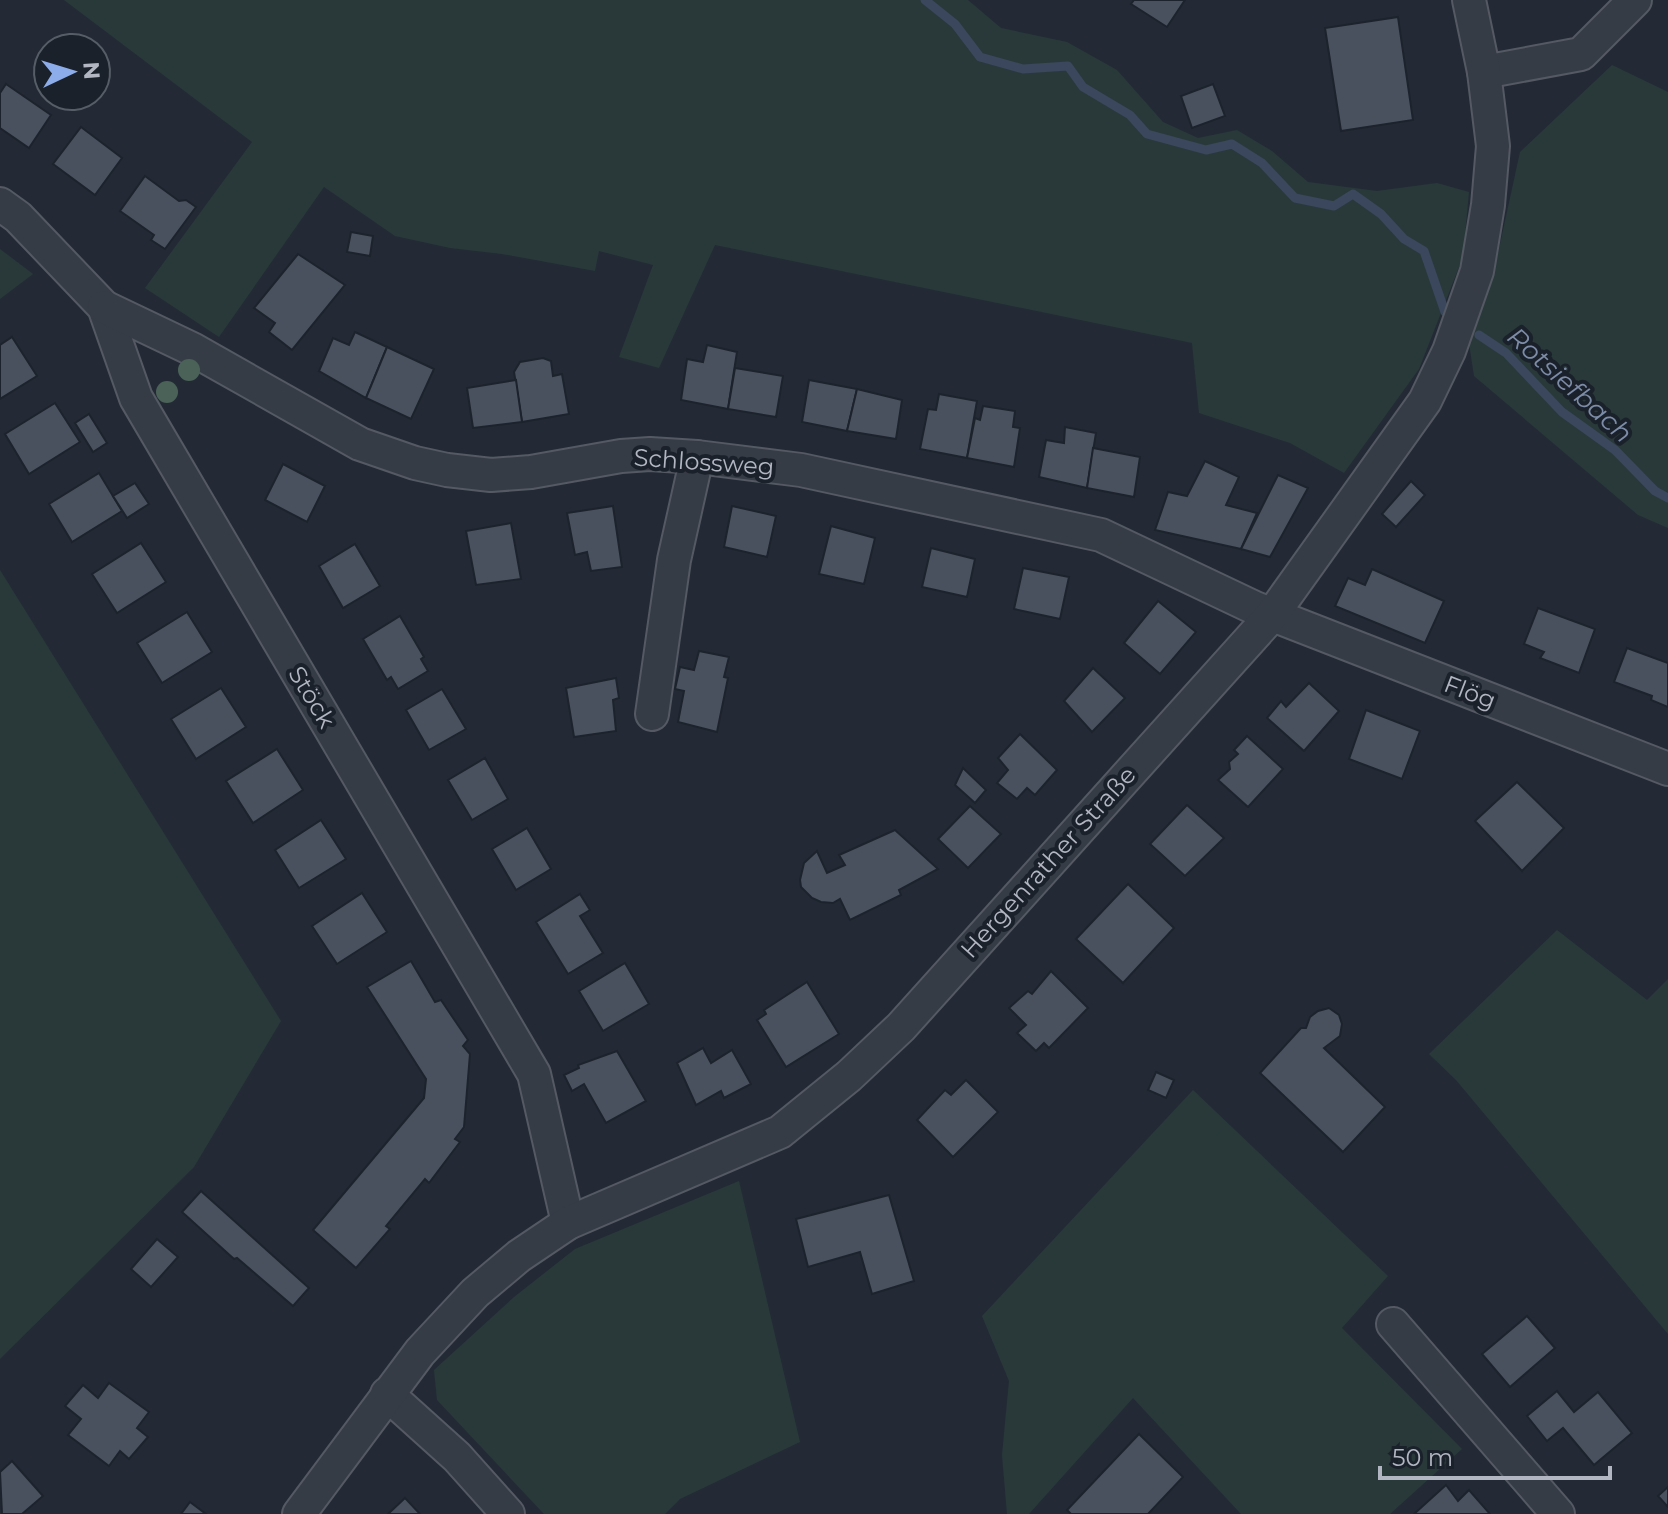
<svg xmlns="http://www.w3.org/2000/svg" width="1668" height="1514" font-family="Montserrat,sans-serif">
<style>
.green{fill:#29393a}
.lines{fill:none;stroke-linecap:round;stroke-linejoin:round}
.stream{stroke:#3a475c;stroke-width:9}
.building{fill:#49515e;stroke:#1d232c;stroke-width:2}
.minor-casing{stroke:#545963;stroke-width:36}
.minor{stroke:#363c46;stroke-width:32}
.tree{fill:#4b6258}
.labels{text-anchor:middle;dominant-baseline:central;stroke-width:8;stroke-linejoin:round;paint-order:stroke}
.street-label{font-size:24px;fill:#b1b6c2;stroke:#1b212a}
.water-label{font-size:26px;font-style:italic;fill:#7c8ca7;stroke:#1b212a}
</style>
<rect width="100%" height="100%" fill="#232a35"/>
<g class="green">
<polygon points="64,0 968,0 1001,28 1067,42 1117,70 1163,122 1198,138 1237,130 1272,151 1308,182 1377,191 1437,183 1469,192 1463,257 1419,369 1344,473 1290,443 1199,413 1192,343 715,245 659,368 619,357 653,265 599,251 595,271 502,254 450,248 395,236 324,187 219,337 145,288 252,142"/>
<polygon points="1612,65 1668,92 1668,528 1638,515 1474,376 1469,343 1497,258 1520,152"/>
<polygon points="0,249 33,274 0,299"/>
<polygon points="0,570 281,1021 194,1167 0,1359"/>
<polygon points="1557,930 1647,1000 1668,979 1668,1334 1456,1080 1429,1054"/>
<polygon points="1193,1090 1388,1276 1342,1328 1462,1449 1390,1514 1241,1514 1133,1398 1029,1514 1007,1514 1002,1455 1009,1381 982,1316"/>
<polygon points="739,1181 800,1442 680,1499 665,1514 544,1514 437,1400 434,1370 514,1297 575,1249"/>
</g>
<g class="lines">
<g class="stream">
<polyline points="925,0 955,24 980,57 1023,69 1068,66 1083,87 1130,115 1147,134 1206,150 1232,144 1262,163 1295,198 1334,206 1353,194 1381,214 1404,239 1424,251 1445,312"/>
<polyline points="1479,335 1506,353 1562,412 1615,450 1655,491 1668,498"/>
</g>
</g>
<g class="building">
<polygon points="1134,0 1185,0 1167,27 1131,4"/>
<polygon points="1398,17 1413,120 1341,131 1325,28"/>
<polygon points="6,84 51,115 29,148 0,128 0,93"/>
<polygon points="1213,84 1225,116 1192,128 1181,96"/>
<polygon points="81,127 122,158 95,195 53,164"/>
<polygon points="145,176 179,201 186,200 196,207 165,249 151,240 154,235 120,211"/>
<polygon points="351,232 373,236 370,256 347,252"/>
<polygon points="298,254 345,285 292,350 269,332 275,323 254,308"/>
<polygon points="355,332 387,347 366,398 319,371 333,338 349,345"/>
<polygon points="12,337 37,376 0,399 0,345"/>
<polygon points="707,345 737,352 728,409 681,400 687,359 703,362"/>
<polygon points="387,347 434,369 411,419 366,398"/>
<polygon points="543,358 551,361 553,376 562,374 569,414 522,422 514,372 520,362"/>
<polygon points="735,368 783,376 776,417 728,409"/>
<polygon points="516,380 522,422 473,428 467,388"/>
<polygon points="809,380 857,389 847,431 802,422"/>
<polygon points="857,389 902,400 896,439 847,431"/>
<polygon points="939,394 977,401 967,458 920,449 928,409 936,410"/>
<polygon points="55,403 80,442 29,474 5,434"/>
<polygon points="983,406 1015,411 1013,427 1020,428 1014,467 967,458 975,418 980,420"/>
<polygon points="89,414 107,443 93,452 75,423"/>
<polygon points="1065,427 1096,433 1087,488 1039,477 1046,440 1064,443"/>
<polygon points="1093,448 1140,457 1134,497 1087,488"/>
<polygon points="1205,461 1239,477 1226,505 1257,513 1241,549 1155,530 1168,492 1187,496"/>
<polygon points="283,464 325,486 307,522 265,500"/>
<polygon points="99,473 122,511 72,542 49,504"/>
<polygon points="1278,475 1308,488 1270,557 1241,549"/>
<polygon points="1411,481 1425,495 1396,527 1382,514"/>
<polygon points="135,483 149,504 127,518 113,496"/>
<polygon points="613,506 622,567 591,571 587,552 575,555 567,513"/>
<polygon points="732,506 776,516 767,557 724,547"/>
<polygon points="511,523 521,579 476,585 466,531"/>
<polygon points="831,526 875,538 864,584 819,574"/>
<polygon points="141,543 166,582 117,613 92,574"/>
<polygon points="355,544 380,586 343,608 319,566"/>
<polygon points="931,548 975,559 967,597 922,587"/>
<polygon points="1023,568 1069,577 1060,619 1014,609"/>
<polygon points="1372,569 1444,601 1425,643 1335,606 1348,578 1365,585"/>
<polygon points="1158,601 1196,632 1160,674 1124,643"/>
<polygon points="1538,608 1595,629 1579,673 1540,658 1544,652 1524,644"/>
<polygon points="187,612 212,652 162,683 137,643"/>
<polygon points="400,616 424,657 421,659 428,671 398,689 391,677 387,680 363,639"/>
<polygon points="1627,648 1668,663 1668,707 1651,700 1652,696 1614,682"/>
<polygon points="699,651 729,657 724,677 728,678 717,732 678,722 684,691 675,689 680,667 694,670"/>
<polygon points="1093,668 1125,698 1092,732 1064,701"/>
<polygon points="616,678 619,698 613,700 616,731 574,737 566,688"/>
<polygon points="1309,683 1339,711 1304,751 1267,718 1281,701 1286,707"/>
<polygon points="221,688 246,727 196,759 171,719"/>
<polygon points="442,689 466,729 429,750 406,710"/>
<polygon points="1366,710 1420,731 1402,779 1349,759"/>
<polygon points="1020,734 1057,770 1035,795 1027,788 1017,799 997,783 1008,770 998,758"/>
<polygon points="1247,736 1283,769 1248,807 1218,780 1230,769 1229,762 1238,754 1234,750"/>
<polygon points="277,749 303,790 253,823 226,781"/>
<polygon points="485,758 508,799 472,820 448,780"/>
<polygon points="963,768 986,790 975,803 955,785"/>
<polygon points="1517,782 1564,828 1522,871 1475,821"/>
<polygon points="1187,805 1224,838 1185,876 1150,844"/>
<polygon points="970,806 1001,834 968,868 938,839"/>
<polygon points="321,820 346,859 299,888 275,850"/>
<polygon points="527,828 551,869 516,890 492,849"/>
<polygon points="895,830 938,869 899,890 901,895 850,920 840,899 833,903 821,902 812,898 801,887 800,880 804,863 817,851 827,873 845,865 839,855"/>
<polygon points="1128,884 1174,928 1123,983 1076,939"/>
<polygon points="362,893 387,932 337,964 312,926"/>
<polygon points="580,894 590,910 580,916 603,953 568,974 536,922"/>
<polygon points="411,961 435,1002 441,1000 468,1040 463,1046 470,1054 464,1127 455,1139 460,1142 429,1183 425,1179 386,1226 390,1229 356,1268 313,1230 424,1098 426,1079 367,987"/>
<polygon points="625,963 649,1004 603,1031 579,991"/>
<polygon points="1051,971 1088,1008 1049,1048 1044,1043 1036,1051 1017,1033 1026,1025 1009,1008 1028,991 1032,994"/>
<polygon points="807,982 839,1034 786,1067 757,1020 766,1014 764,1010"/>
<polygon points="1329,1008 1339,1015 1342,1024 1340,1036 1324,1048 1385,1107 1343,1152 1260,1073 1301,1028 1306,1028 1310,1017 1318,1011"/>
<polygon points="703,1048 711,1063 732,1050 751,1084 724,1098 721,1091 696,1105 677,1063"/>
<polygon points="617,1051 646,1101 606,1123 584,1084 572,1091 564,1075 579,1068 578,1065"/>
<polygon points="1156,1072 1174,1080 1166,1098 1148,1090"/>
<polygon points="966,1080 998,1112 953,1157 917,1120 945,1090 951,1095"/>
<polygon points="201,1191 309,1288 293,1306 237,1258 234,1259 182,1212"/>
<polygon points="889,1195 914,1281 872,1294 860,1252 808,1267 796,1219"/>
<polygon points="157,1239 178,1257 151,1287 131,1269"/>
<polygon points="1527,1316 1555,1348 1510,1387 1482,1354"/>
<polygon points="109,1383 149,1412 137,1428 148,1437 129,1459 120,1451 109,1466 68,1435 81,1419 65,1406 83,1385 98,1398"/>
<polygon points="1557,1391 1574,1412 1598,1392 1632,1433 1594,1465 1563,1428 1547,1441 1527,1416"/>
<polygon points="1139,1434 1183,1477 1148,1514 1071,1514 1067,1510"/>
<polygon points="12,1461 43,1496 22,1514 2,1514 0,1472"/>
<polygon points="1446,1485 1458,1501 1469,1490 1490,1514 1414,1514"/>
<polygon points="1668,1487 1668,1507 1658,1496"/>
<polygon points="405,1498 420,1514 388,1514"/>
<polygon points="190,1502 206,1514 181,1514"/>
</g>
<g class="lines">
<defs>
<g id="minor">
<polyline points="1484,72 1581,54 1635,0"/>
<polyline points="0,204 18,217 104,307 136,398 534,1074 568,1223"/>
<polyline points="104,307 192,349 360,444 415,463 447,470 491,475 531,472 621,456 650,454 697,457 801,470 1101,535 1255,608 1668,769"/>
<polyline points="652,714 674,560 697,457"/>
<polyline points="1393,1324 1558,1514"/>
<polyline points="387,1394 457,1457 508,1514"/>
<polyline points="299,1514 420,1352 475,1293 519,1256 568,1223 780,1132 849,1076 901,1027 1272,615 1425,401 1449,351 1477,271 1488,205 1493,146 1484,72 1469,0"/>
</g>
</defs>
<use href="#minor" class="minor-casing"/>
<use href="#minor" class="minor"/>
</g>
<g class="tree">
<circle cx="189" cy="370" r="11"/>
<circle cx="167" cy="392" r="11"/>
</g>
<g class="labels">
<g class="street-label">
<text transform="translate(704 462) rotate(4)">Schlossweg</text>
<text transform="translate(1470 692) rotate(21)">Flög</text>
<text transform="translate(312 697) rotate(59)">Stöck</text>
<text transform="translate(1048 862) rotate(-48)">Hergenrather Straße</text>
</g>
<g class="water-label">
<text transform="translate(1570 385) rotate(42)">Rotsiefbach</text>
</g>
</g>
<g transform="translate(72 72) rotate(86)"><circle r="38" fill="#1b212a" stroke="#575d67" stroke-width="2"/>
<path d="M0-6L14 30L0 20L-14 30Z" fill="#8dadea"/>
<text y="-12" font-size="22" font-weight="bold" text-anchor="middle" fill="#b1b6c2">N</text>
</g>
<path d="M1380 1466v12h230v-12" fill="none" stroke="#b1b6c2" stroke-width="4"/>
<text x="1392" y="1466" font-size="24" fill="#b1b6c2" stroke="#1b212a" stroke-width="6" paint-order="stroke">50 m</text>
</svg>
